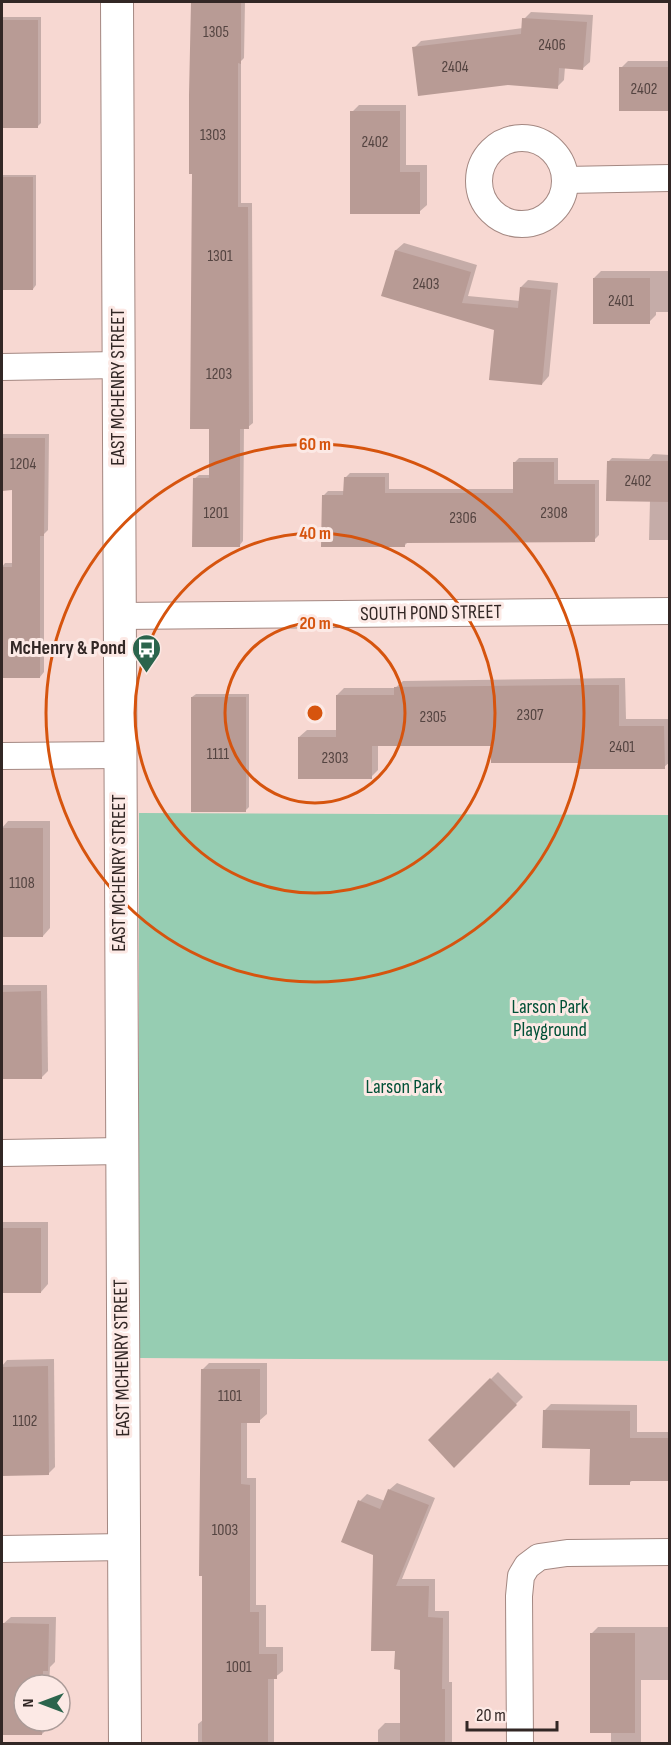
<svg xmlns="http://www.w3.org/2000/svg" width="671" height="1745" font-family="'Sofia Sans Condensed',sans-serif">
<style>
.green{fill:#96cdb2}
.shadow{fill:#0003}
.building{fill:#b89b95}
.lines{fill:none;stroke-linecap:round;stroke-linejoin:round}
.minor-casing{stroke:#a48882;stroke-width:28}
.tertiary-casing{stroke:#a48882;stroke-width:34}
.minor{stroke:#fff;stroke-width:26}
.tertiary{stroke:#fff;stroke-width:32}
.ring{fill:none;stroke:#d6540e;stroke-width:3}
.labels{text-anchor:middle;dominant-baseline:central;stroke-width:6;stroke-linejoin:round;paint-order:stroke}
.number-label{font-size:16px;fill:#544441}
.street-label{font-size:20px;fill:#322725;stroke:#fce9e5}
.poi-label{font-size:20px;font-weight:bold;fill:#322725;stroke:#fce9e5;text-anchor:end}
.park-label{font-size:20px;fill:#005036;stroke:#fce9e5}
.centre{fill:#d6540e;stroke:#fce9e5;stroke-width:3}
.ring-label{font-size:18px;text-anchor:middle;font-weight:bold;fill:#d6540e;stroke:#fce9e5;stroke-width:6;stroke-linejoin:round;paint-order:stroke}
</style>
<rect width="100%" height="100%" fill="#f7d8d2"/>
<polygon class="green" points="139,813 669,815 669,1361 139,1358"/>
<g class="shadow">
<polygon points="192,2 245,2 244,58 241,61 241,203 252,203 253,423 248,427 244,427 243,541 239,546 194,479 199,475 210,475 211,427 193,173 190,173"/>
<polygon points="531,12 593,15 590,62 582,69 565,67 564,80 557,87 414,48 421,41 523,28 524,19"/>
<polygon points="2,17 41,17 41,123 38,126 2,126"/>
<polygon points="628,61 670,61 670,110 621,110 621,68"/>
<polygon points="359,105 406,105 406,165 427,165 427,205 419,212 352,112"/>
<polygon points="2,175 36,175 36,285 33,289 2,289"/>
<polygon points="404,243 477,265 468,296 520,301 521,287 528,280 558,283 549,376 542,384 495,329 383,295 396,250"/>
<polygon points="601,271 670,271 670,312 656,312 656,315 649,322 594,278"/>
<polygon points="2,434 49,434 48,530 44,534 44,672 40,677 2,677 2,567 5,563 13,563 13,489 2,489"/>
<polygon points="653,454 670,455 670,540 649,540 650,500 608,462 612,458 649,459"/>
<polygon points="519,458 558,458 558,480 599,480 599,535 594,540 409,541 404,546 323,496 328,491 345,491 345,478 350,473 389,473 389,489 514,489 514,463"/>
<polygon points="625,678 626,719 670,719 670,762 664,767 581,761 493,745 378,745 378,770 371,777 299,737 307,730 337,730 337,695 344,688 395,688 403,681"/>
<polygon points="196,694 249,694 249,807 246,810 192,697"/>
<polygon points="8,821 50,821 50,928 43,936 2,936 2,828"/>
<polygon points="2,985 47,985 48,1071 41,1078 2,1078"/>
<polygon points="2,1222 48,1222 48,1284 41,1292 2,1292"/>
<polygon points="54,1359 55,1467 48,1474 2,1474 2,1366 7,1360"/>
<polygon points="209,1363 267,1363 267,1414 259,1421 247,1421 247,1478 256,1478 256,1605 266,1605 266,1647 283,1647 283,1671 274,1678 274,1744 198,1744 198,1724 204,1719 202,1370"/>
<polygon points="498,1372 523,1397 454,1466 430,1440"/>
<polygon points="551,1404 637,1405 637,1432 670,1432 670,1480 633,1480 629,1483 591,1447 544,1411"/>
<polygon points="397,1483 435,1498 402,1579 435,1579 435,1611 449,1611 449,1682 452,1682 452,1744 378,1744 378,1730 385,1723 401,1723 401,1668 360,1501 367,1494 385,1501 389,1490"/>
<polygon points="11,1617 56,1617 55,1662 50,1667 49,1685 24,1685 24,1721 49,1721 49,1727 42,1734 2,1733 3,1624"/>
<polygon points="598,1627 670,1627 670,1680 641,1680 641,1744 611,1744 611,1731 591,1634"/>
</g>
<g class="building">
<polygon points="191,2 241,2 241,64 238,63 238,207 248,207 249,429 240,429 240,547 192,547 193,478 209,478 209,429 190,429 192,174 189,174 189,95"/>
<polygon points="522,18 587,22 583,70 559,68 558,89 508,85 418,96 412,47 521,34"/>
<rect x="2" y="20" width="36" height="108"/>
<rect x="619" y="67" width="50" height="44"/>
<polygon points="350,111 400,111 400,172 420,172 420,214 350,214"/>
<rect x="2" y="177" width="31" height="113"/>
<polygon points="395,250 471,272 462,303 518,308 520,287 551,290 542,385 489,380 494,330 381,296"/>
<rect x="593" y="278" width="57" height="46"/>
<polygon points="2,438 45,438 44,536 40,536 40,678 2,678 2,567 12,567 12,490 2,491"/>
<polygon points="607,461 669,461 669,502 606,501"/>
<polygon points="513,462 554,462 554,484 595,484 595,542 405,543 405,547 321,547 322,495 343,495 344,477 385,477 385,493 513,493"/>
<polygon points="579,685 619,685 619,726 664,726 665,769 579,769 579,763 491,763 491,746 372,746 372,779 298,779 298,737 336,737 336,695 394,695 394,687"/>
<rect x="191" y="697" width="55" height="115"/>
<rect x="2" y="828" width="41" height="109"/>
<polygon points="41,991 42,1079 2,1079 2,992"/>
<rect x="2" y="1228" width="39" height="65"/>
<polygon points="48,1366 49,1475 2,1476 2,1367"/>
<polygon points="201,1369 260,1369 260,1423 241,1423 241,1484 250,1485 250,1612 259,1612 259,1654 277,1654 277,1679 268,1679 268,1743 202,1743 202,1576 199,1576"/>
<polygon points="490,1378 517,1405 454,1468 428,1440"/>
<polygon points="543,1410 630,1411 630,1438 669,1438 669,1481 630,1481 630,1485 589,1485 590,1449 542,1448"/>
<polygon points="388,1489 429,1505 396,1586 429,1586 428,1617 443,1618 442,1689 445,1689 445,1743 400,1743 400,1670 394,1669 395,1651 371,1651 373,1555 341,1542 358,1500 380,1509"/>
<polygon points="2,1623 49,1624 48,1671 43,1671 43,1685 24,1685 24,1721 42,1721 42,1735 2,1735"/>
<rect x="590" y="1633" width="45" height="100"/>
</g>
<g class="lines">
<defs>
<g id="minor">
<circle cx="522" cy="181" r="43"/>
<polyline points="565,180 670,178"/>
<polyline points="2,367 118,365"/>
<polyline points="120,616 670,611"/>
<polyline points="2,756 119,755"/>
<polyline points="2,1153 121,1151"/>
<polyline points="2,1549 124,1547"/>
<polyline points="520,1744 519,1596 521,1576 527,1566 539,1557 567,1553 670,1552"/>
</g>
<polyline id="tertiary" points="117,2 125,1744"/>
</defs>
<use href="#minor" class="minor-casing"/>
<use href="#tertiary" class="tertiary-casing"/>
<use href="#minor" class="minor"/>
<use href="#tertiary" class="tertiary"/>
</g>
<g class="ring">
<circle cx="315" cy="713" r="90"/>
<circle cx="315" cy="713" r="180"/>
<circle cx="315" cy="713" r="269"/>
</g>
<defs>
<symbol id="bus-pin" viewBox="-11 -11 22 30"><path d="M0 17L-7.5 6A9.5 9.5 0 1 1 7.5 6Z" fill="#2b644c" stroke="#fce9e5"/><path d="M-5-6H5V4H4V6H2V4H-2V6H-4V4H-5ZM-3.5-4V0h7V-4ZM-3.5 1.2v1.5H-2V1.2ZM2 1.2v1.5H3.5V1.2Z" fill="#fff"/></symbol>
</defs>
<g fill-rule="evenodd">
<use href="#bus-pin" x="130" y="632" width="33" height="45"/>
</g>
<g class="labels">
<g class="number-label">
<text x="216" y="32">1305</text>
<text x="552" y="45">2406</text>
<text x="455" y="67">2404</text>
<text x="644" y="89">2402</text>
<text x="213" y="135">1303</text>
<text x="375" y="142">2402</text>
<text x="220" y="256">1301</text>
<text x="426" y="284">2403</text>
<text x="621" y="301">2401</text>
<text x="219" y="374">1203</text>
<text x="23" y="464">1204</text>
<text x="638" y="481">2402</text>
<text x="216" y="513">1201</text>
<text x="554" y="513">2308</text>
<text x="463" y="518">2306</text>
<text x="530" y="715">2307</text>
<text x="433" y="717">2305</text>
<text x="622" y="747">2401</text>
<text x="218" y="754">1111</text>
<text x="335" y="758">2303</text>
<text x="22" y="883">1108</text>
<text x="230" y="1396">1101</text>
<text x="25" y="1421">1102</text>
<text x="225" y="1530">1003</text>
<text x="239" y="1667">1001</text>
</g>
<g class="street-label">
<text transform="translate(118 387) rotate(-90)">EAST MCHENRY STREET</text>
<text transform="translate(431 613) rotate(-1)">SOUTH POND STREET</text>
<text transform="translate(119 873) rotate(-90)">EAST MCHENRY STREET</text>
<text transform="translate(122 1358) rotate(-91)">EAST MCHENRY STREET</text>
</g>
<g class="poi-label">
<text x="126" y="648">McHenry &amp; Pond</text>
</g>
<g class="park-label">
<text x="550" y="1007">Larson Park<tspan x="550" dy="23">Playground</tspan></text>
<text x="404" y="1087">Larson Park</text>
</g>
</g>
<circle cx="315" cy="713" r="9" class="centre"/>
<g class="ring-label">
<text x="315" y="450">60 m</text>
<text x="315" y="539">40 m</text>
<text x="315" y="629">20 m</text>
</g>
<rect width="671" height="1745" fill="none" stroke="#322725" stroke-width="6"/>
<g transform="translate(42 1703) rotate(270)"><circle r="28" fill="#fce9e5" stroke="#ab9b98" stroke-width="1.5"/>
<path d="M0-4.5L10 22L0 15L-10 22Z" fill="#2b644c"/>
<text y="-9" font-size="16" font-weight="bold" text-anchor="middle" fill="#322725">N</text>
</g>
<path d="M467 1721v9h90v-9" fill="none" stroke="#322725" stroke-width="3"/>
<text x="476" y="1721" font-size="18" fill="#322725" stroke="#fce9e5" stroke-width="4.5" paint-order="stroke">20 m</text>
</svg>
